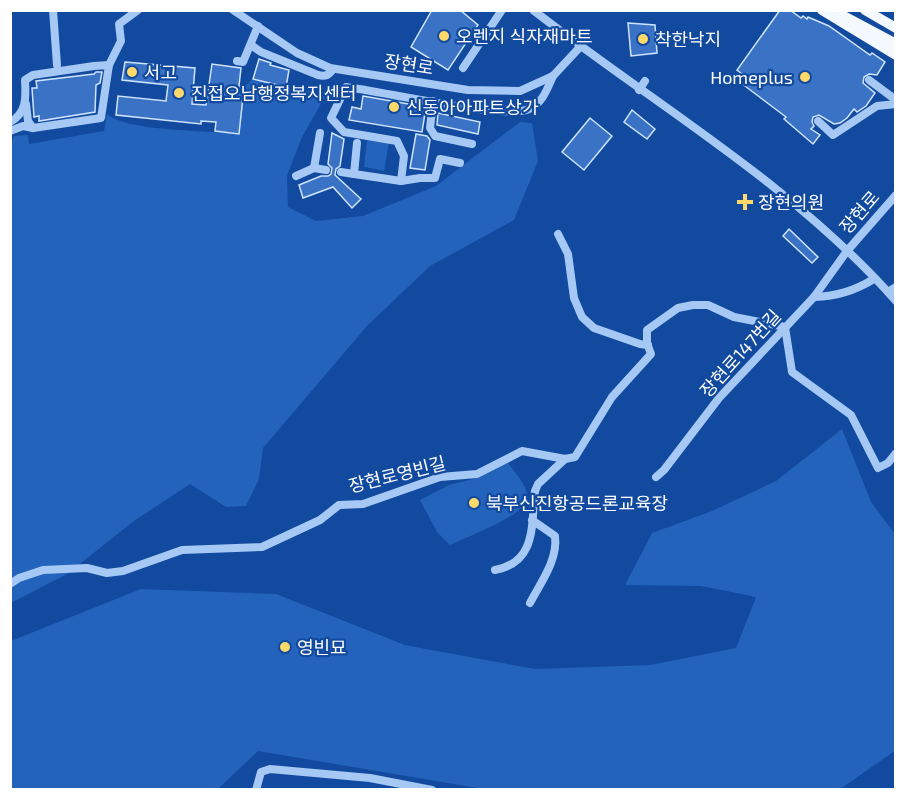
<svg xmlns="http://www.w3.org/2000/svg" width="906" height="800" font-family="'Exo 2','Noto Sans KR',sans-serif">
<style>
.green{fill:#2363bc}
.building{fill:#3a73c5;stroke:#cfe3fe;stroke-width:1.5}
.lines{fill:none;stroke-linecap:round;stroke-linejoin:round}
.minor{stroke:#a6c8f5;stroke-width:8}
.major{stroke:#f4f8ff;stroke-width:10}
.poi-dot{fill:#ffd96a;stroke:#114a9e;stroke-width:2}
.labels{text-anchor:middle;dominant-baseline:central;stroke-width:4.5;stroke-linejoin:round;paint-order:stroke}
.poi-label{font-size:18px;fill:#fff;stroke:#114a9e;text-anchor:start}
.street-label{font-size:18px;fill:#fff;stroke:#114a9e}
</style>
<rect width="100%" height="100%" fill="#114a9e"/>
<g class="green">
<path d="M253,79L326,95L302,137L287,176L288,207L316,221L363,216L436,186L520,122L532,123L538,161L514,220L430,266L367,326L263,448L259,479L246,506L226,507L190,484L134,521L67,574L11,603L10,146L14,136L28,135L29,144L104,131L107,114C128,132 207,130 239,134L244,87Z"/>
<polygon points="367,140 389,143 384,171 364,167"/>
<polygon points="842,429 871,502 895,534 896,750 839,790 483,789 258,751 218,789 11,789 11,641 141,589 276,594 405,645 535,669 650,665 736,648 756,597 701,586 625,585 652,533 712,511 776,481"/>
<path d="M508,463C515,473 530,488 527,500C523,516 465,538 450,545L437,532L420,500L449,485L477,478Z"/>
</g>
<g class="building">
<polygon points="432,10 460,10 478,25 448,70 411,47"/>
<polygon points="780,10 790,10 801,18 803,16 807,19 808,17 829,26 870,55 872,53 885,62 877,75 869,74 864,77 863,83 875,93 866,106 857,112 854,109 847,118 840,123 834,124 819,115 813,117 812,122 814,126 811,129 820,135 813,144 784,119 786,117 737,80 742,74 737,70"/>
<polygon points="628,23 655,25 657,53 631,56"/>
<polygon points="259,59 271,63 270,65 289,70 286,87 253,79"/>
<polygon points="125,62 195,68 192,104 206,105 212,64 241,68 239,86 244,87 239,134 215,131 216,122 201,121 201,124 116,115 118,96 166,101 168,85 122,80"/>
<polygon points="96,72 102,72 100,83 96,85 95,112 39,121 39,116 34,117 32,88 37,88 36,81 94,74"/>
<polygon points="363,96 426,107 422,132 349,120 352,107 361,109"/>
<polygon points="632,110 655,129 647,139 624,122"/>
<polygon points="438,113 480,122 478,134 437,125"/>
<polygon points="590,118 612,136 584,170 562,152"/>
<polygon points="332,133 344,139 340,166 336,169 335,175 361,199 352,208 333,187 303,198 299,185 321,176 328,176 331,174 332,168 328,164"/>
<polygon points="416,134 427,136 430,140 425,170 410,168"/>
<polygon points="789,229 818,257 812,263 783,236"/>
</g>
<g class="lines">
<g class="minor">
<polyline points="53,10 57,65"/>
<polyline points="233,10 297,53 330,68 468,90 520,91 553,76 580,47"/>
<path d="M533,10C655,105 793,184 896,301"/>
<path d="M251,45L261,52L318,75C326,77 329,75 333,69"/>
<polyline points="237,61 243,62 258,26"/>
<polyline points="109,65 121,41 119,24 138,10"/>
<polyline points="463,68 502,10"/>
<polyline points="869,80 896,100"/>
<polyline points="639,90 645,81"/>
<polyline points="433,101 430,128 435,136 472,144"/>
<polyline points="26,104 28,121 33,128"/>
<polyline points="818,121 833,135 877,106 896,104"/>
<path d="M10,122C27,113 26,97 25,80L33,75L94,66L109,65L101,118L33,128L23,126L10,131"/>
<path d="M357,143L354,174L401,181L404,156L397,141L344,132L331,118L346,87C381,91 504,120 529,109C543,103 547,89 553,76"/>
<polyline points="314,168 320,133"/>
<polyline points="341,172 354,174"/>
<polyline points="296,176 314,168 326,170"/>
<polyline points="401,181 420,178 435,178 440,159 460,163"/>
<polyline points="558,234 568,254 574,298 582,317 594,328 640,344 648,345"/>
<polyline points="888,292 896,287"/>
<path d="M814,297C837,296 854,291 874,279"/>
<polyline points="785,327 792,372 851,415 878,468 888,463 896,453"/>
<polyline points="656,477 664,470 719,398 814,297 847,251 896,195"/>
<path d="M495,570C537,562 531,525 535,491L538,484L565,459"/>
<polyline points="10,584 19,578 43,570 87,568 107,573 123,571 182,550 262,547 320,520 339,505 363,504 440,477 477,474 522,451 565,459 575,457 612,397 651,354 647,343 647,330 678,308 693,305 708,305 734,317 785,327"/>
<path d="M530,603C541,582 558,560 555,536L532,520"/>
<polyline points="256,790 261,772 270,769 370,778 432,790"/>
</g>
<g class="major">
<polyline points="822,10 896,55"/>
<polyline points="865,10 896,28"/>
<polyline points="834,11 896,44"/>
</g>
</g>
<g class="poi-dot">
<circle cx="444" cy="36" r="6"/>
<circle cx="643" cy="39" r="6"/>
<circle cx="132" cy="72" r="6"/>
<circle cx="805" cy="77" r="6"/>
<circle cx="179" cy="93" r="6"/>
<circle cx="394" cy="107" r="6"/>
<path d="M742 193h6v6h6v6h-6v6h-6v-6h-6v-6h6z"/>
<circle cx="474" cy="503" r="6"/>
<circle cx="285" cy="647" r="6"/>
</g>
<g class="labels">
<g class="poi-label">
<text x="456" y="36">오렌지 식자재마트</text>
<text x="655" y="39">착한낙지</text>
<text x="144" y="72">서고</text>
<text x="793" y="77" text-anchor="end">Homeplus</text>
<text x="191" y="93">진접오남행정복지센터</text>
<text x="406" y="107">신동아아파트상가</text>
<text x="758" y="202">장현의원</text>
<text x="486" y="503">북부신진항공드론교육장</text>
<text x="297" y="647">영빈묘</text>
</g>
<g class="street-label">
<text transform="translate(409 64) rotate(9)">장현로</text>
<text transform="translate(859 212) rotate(-49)">장현로</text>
<text transform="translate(740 353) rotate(-48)">장현로147번길</text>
<text transform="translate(397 474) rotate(-14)">장현로영빈길</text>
</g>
</g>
<rect width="906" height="800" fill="none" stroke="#ffffff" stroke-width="24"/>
</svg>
